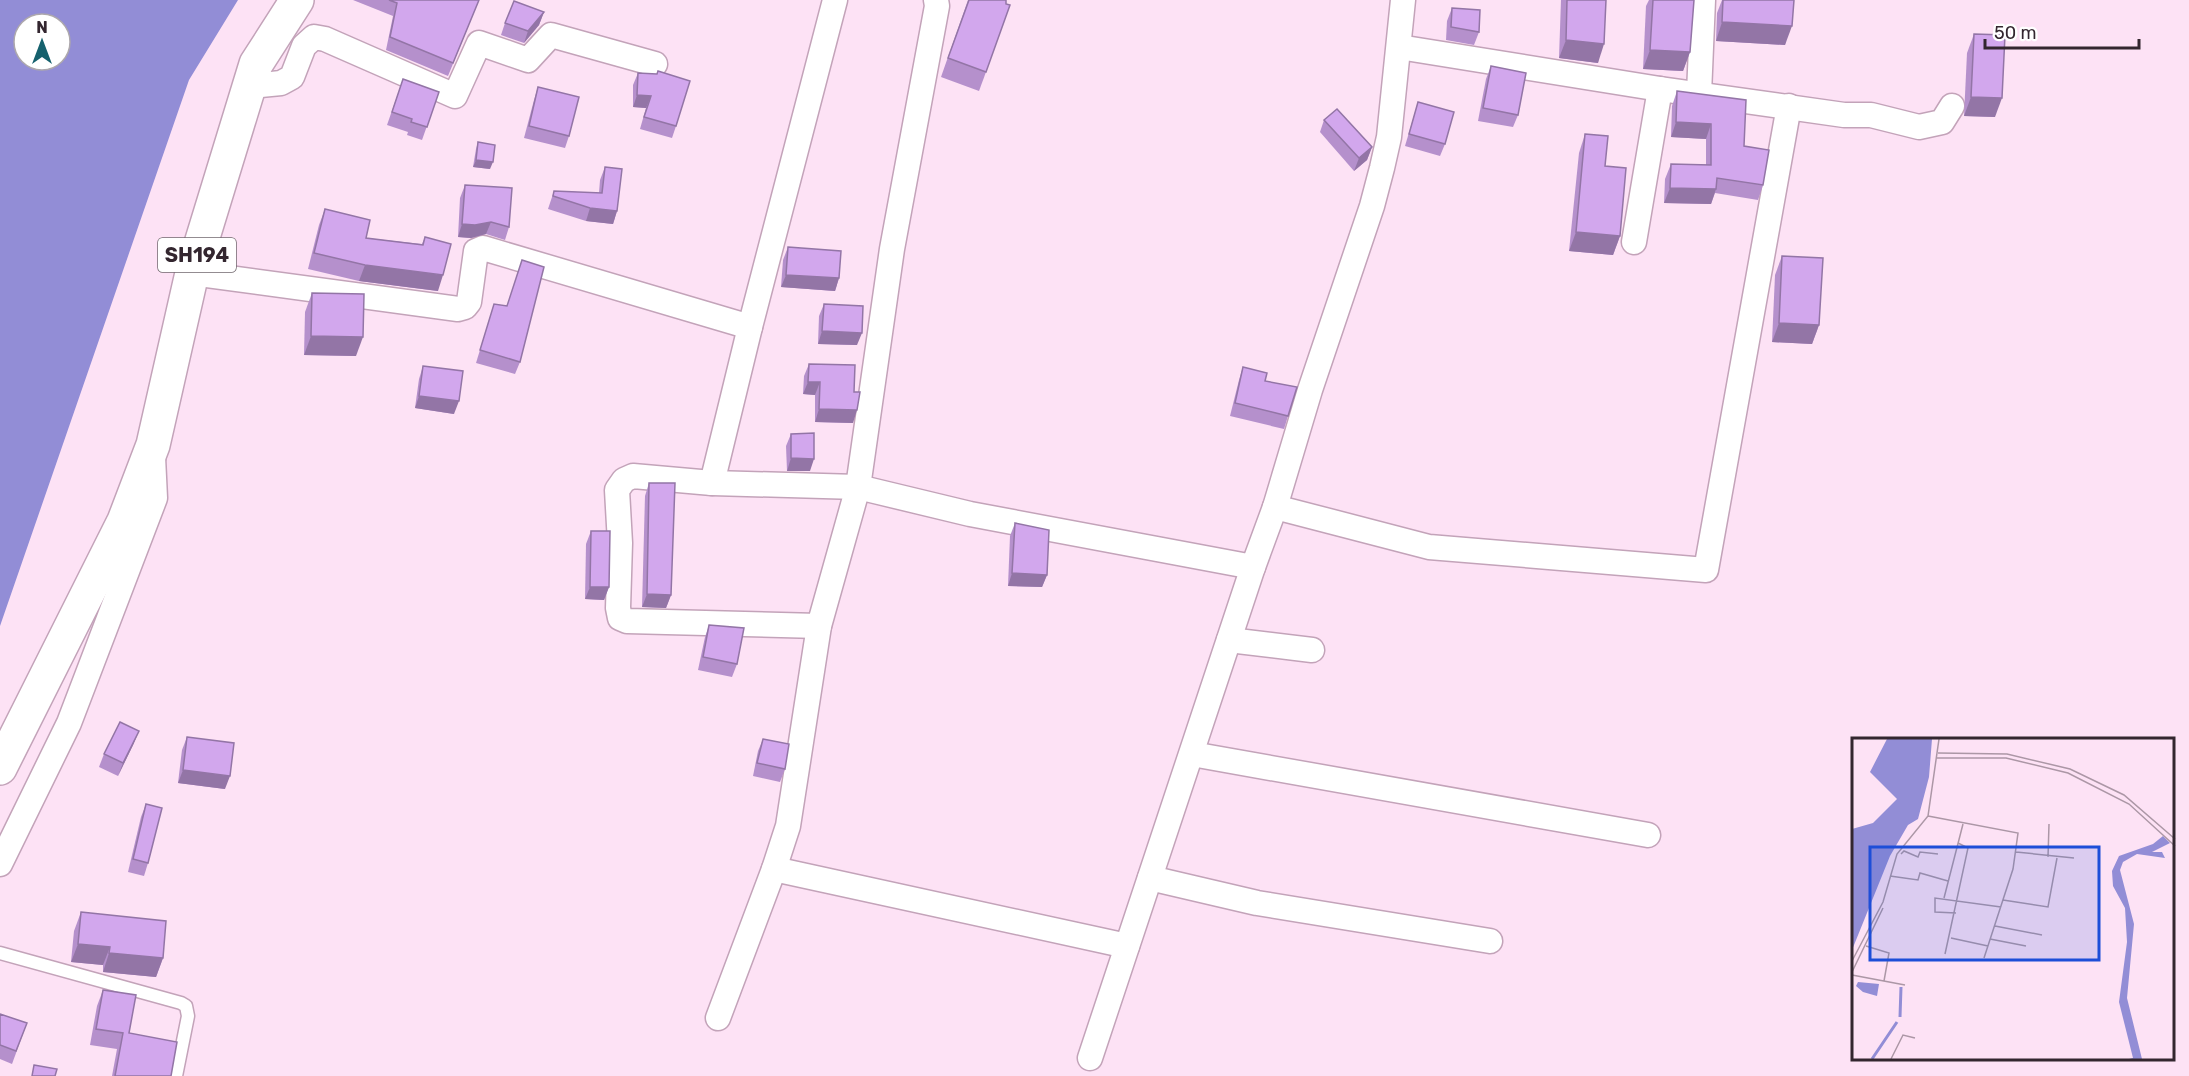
<svg xmlns="http://www.w3.org/2000/svg" width="2189" height="1076" font-family="Rubik,sans-serif">
<style>
.water{fill:#928dd6;fill-rule:evenodd}
.lines{fill:none;stroke-linecap:round;stroke-linejoin:round}
.service-casing{stroke:#c3a3b9;stroke-width:15}
.minor-casing{stroke:#c3a3b9;stroke-width:27}
.primary-casing{stroke:#c3a3b9;stroke-width:36}
.service{stroke:#fff;stroke-width:12}
.minor{stroke:#fff;stroke-width:24}
.primary{stroke:#fff;stroke-width:33}
.wall{fill:#b590cc}
.shaded-wall{fill:#9375a6}
.building{fill:#d2a7ed;stroke:#9375a6;stroke-width:1.5}
.labels{text-anchor:middle;dominant-baseline:central;stroke-width:4.5;stroke-linejoin:round;paint-order:stroke}
.shield{fill:#fff;stroke:#70676d;stroke-width:1.5}
.shield-label{font-size:20px;font-weight:bold;fill:#33262f}
.inset-river{fill:none;stroke:#928dd6;stroke-width:3}
.inset-road{fill:none;stroke:#ac97a6;stroke-width:1.5}
.view{fill:#1d4ed8;fill-opacity:0.15;stroke:#1d4ed8;stroke-width:3}
.inset-edge{fill:none;stroke:#33262f;stroke-width:3}
</style>
<rect width="100%" height="100%" fill="#fde2f5"/>
<path class="water" d="M0,0H238L189,80L0,626ZM24,24H60V60H24Z"/>
<g class="lines">
<defs>
<polyline id="service" points="0,953 181,1003 186,1006 188,1016 176,1076"/>
<g id="minor">
<polyline points="1399,47 1660,89 1844,115 1871,115 1919,127 1942,122 1952,106"/>
<polyline points="251,86 281,83 292,77 304,46 314,37 325,39 455,96 479,43 528,60 551,35 655,64"/>
<polyline points="1699,94 1703,0"/>
<polyline points="1634,242 1660,89"/>
<polyline points="192,273 458,309 465,307 469,302 476,251 483,248 750,327"/>
<polyline points="712,483 750,327 835,0"/>
<polyline points="1275,507 1429,547 1706,570 1789,106"/>
<polyline points="819,626 627,621 620,618 618,608 620,543 617,490 624,480 633,476 712,483 858,487 970,514 1253,567"/>
<polyline points="1229,640 1312,650"/>
<polyline points="1192,754 1648,835"/>
<polyline points="0,864 69,723 155,498 153,457"/>
<polyline points="774,869 1127,946"/>
<polyline points="1150,878 1257,903 1490,941"/>
<polyline points="718,1018 774,869 788,826 819,626 858,487 892,249 937,6 936,0"/>
<polyline points="1090,1058 1253,567 1275,507 1310,390 1372,206 1382,168 1389,137 1403,0"/>
</g>
<polyline id="primary" points="0,768 124,521 153,445 192,273 256,64 297,0"/>
</defs>
<use href="#service" class="service-casing"/>
<use href="#minor" class="minor-casing"/>
<use href="#primary" class="primary-casing"/>
<use href="#service" class="service"/>
<use href="#minor" class="minor"/>
<use href="#primary" class="primary"/>
</g>
<g class="wall">
<polygon points="353,0 479,0 448,76 386,50 393,16"/>
<polygon points="968,0 1006,4 986,72 979,91 941,77"/>
<polygon points="1561,0 1606,0 1598,63 1559,58"/>
<polygon points="1649,0 1694,0 1690,52 1683,71 1643,69 1646,6"/>
<polygon points="1722,0 1794,0 1785,45 1716,41 1717,13"/>
<polygon points="1452,8 1479,32 1474,45 1446,40 1447,21"/>
<polygon points="544,12 539,25 524,43 501,35 505,23"/>
<polygon points="1974,34 1995,117 1964,116 1967,53"/>
<polygon points="1491,66 1518,115 1513,127 1478,121 1486,79"/>
<polygon points="638,73 676,126 672,138 640,129 646,108 633,107 633,85"/>
<polygon points="403,79 439,92 422,140 407,135 408,132 387,125"/>
<polygon points="538,87 569,136 565,148 524,138 534,100"/>
<polygon points="1677,91 1744,146 1763,185 1758,200 1715,193 1711,204 1664,203 1665,179 1671,164 1706,165 1706,139 1671,137 1672,106"/>
<polygon points="1418,102 1445,144 1440,156 1405,146"/>
<polygon points="1324,120 1372,147 1367,160 1354,171 1320,132"/>
<polygon points="1585,134 1620,236 1613,255 1569,251 1579,153"/>
<polygon points="478,142 490,169 473,167 476,149"/>
<polygon points="605,167 617,211 613,224 586,221 548,209 554,191 599,193 600,180"/>
<polygon points="465,185 509,227 505,240 486,234 471,238 458,237 460,198"/>
<polygon points="325,209 366,238 422,244 425,237 438,291 359,281 308,269 319,225"/>
<polygon points="788,247 839,278 835,291 781,287 783,260"/>
<polygon points="1782,256 1819,325 1812,344 1772,342 1775,275"/>
<polygon points="312,293 356,356 304,355 305,312"/>
<polygon points="494,304 520,362 515,374 476,363"/>
<polygon points="824,304 857,345 818,344 819,316"/>
<polygon points="809,364 853,423 815,422 815,395 803,394 804,376"/>
<polygon points="423,366 454,414 415,408 419,379"/>
<polygon points="1243,367 1265,381 1288,416 1284,429 1230,416 1239,380"/>
<polygon points="791,434 810,471 787,471 786,446"/>
<polygon points="649,483 671,595 666,608 642,607 645,496"/>
<polygon points="1015,523 1047,575 1042,587 1008,586 1010,536"/>
<polygon points="591,531 609,587 604,600 585,599 586,544"/>
<polygon points="709,625 737,664 732,677 698,670 705,637"/>
<polygon points="187,737 225,789 178,783 182,750"/>
<polygon points="763,739 785,769 780,782 753,776 758,751"/>
<polygon points="134,743 118,776 99,767 104,754"/>
<polygon points="146,804 148,863 144,876 128,872 141,817"/>
<polygon points="81,912 163,958 156,977 103,972 103,965 71,962 74,931"/>
<polygon points="103,990 129,1033 171,1076 112,1076 117,1049 90,1045 97,1006"/>
<polygon points="0,1014 27,1023 12,1064 0,1059"/>
</g>
<g class="shaded-wall">
<polygon points="544,12 539,25 524,43 528,31"/>
<polygon points="1722,22 1792,26 1785,45 1716,41"/>
<polygon points="1566,40 1604,44 1598,63 1559,58"/>
<polygon points="1650,50 1690,52 1683,71 1643,69"/>
<polygon points="637,95 651,96 646,108 633,107"/>
<polygon points="1971,97 2002,98 1995,117 1964,116"/>
<polygon points="1676,122 1711,124 1706,139 1671,137"/>
<polygon points="1372,147 1367,160 1354,171 1359,158"/>
<polygon points="476,160 493,162 490,169 473,167"/>
<polygon points="1670,188 1716,189 1711,204 1664,203"/>
<polygon points="590,208 617,211 613,224 586,221"/>
<polygon points="491,222 486,234 471,238 458,237 462,224"/>
<polygon points="1576,232 1620,236 1613,255 1569,251"/>
<polygon points="365,265 443,275 438,291 359,281"/>
<polygon points="786,275 839,278 835,291 781,287"/>
<polygon points="1779,323 1819,325 1812,344 1772,342"/>
<polygon points="822,331 862,333 857,345 818,344"/>
<polygon points="311,336 363,337 356,356 304,355"/>
<polygon points="808,382 820,382 815,395 803,394"/>
<polygon points="419,396 459,401 454,414 415,408"/>
<polygon points="819,409 857,410 853,423 815,422"/>
<polygon points="791,458 814,459 810,471 787,471"/>
<polygon points="1012,573 1047,575 1042,587 1008,586"/>
<polygon points="590,587 609,587 604,600 585,599"/>
<polygon points="647,594 671,595 666,608 642,607"/>
<polygon points="139,731 134,743 118,776 123,763"/>
<polygon points="183,770 230,776 225,789 178,783"/>
<polygon points="78,944 110,947 103,965 71,962"/>
<polygon points="109,953 163,958 156,977 103,972"/>
</g>
<g class="building">
<polygon points="389,0 479,0 453,63 390,37 397,3"/>
<polygon points="969,0 1006,0 1006,4 1010,5 986,72 948,58"/>
<polygon points="1567,0 1606,0 1604,44 1566,40"/>
<polygon points="1653,0 1694,0 1690,52 1650,50"/>
<polygon points="1723,0 1794,0 1792,26 1722,22"/>
<polygon points="514,1 544,12 528,31 505,23"/>
<polygon points="1452,8 1480,10 1479,32 1451,27"/>
<polygon points="1974,34 2005,35 2002,98 1971,97"/>
<polygon points="1491,66 1526,73 1518,115 1483,108"/>
<polygon points="658,71 690,81 676,126 644,117 651,96 637,95 638,73 657,74"/>
<polygon points="403,79 439,92 427,127 411,122 412,119 392,112"/>
<polygon points="538,87 579,97 569,136 529,126"/>
<polygon points="1677,91 1746,100 1744,146 1769,150 1763,185 1717,178 1716,189 1670,188 1671,164 1711,165 1711,124 1676,122"/>
<polygon points="1418,102 1454,112 1445,144 1409,134"/>
<polygon points="1337,109 1372,147 1359,158 1324,120"/>
<polygon points="1585,134 1608,136 1605,166 1626,168 1620,236 1576,232"/>
<polygon points="478,142 495,145 493,162 476,160"/>
<polygon points="605,167 622,169 617,211 590,208 553,196 554,191 602,193"/>
<polygon points="465,185 512,188 509,227 491,222 475,225 462,224"/>
<polygon points="325,209 370,220 366,238 423,245 425,237 451,244 443,275 365,265 314,253"/>
<polygon points="788,247 841,251 839,278 786,275"/>
<polygon points="1782,256 1823,258 1819,325 1779,323"/>
<polygon points="522,260 544,267 520,362 480,350 494,304 507,306"/>
<polygon points="312,293 364,294 363,337 311,336"/>
<polygon points="824,304 863,306 862,333 822,331"/>
<polygon points="809,364 855,365 854,392 860,392 857,410 819,409 820,382 808,382"/>
<polygon points="423,366 463,371 459,401 419,396"/>
<polygon points="1243,367 1267,373 1265,381 1297,387 1288,416 1235,403"/>
<polygon points="814,433 814,459 791,458 791,434"/>
<polygon points="649,483 675,483 671,595 647,594"/>
<polygon points="1015,523 1049,530 1047,575 1012,573"/>
<polygon points="591,531 610,531 609,587 590,587"/>
<polygon points="709,625 744,628 737,664 703,657"/>
<polygon points="120,722 139,731 123,763 104,754"/>
<polygon points="187,737 234,743 230,776 183,770"/>
<polygon points="763,739 789,744 785,769 757,763"/>
<polygon points="146,804 162,808 148,863 133,859"/>
<polygon points="81,912 166,921 163,958 109,953 110,947 78,944"/>
<polygon points="103,990 136,995 129,1033 177,1042 171,1076 115,1076 123,1033 96,1029"/>
<polygon points="0,1014 27,1023 16,1051 0,1045"/>
<polygon points="34,1065 57,1069 55,1076 32,1076"/>
</g>
<g class="labels">
<rect class="shield" x="158" y="238" width="78" height="34" rx="4.5"/>
<g class="shield-label">
<text x="197" y="255">SH194</text>
</g>
</g>
<g transform="translate(1852 738)">
<rect width="322" height="322" fill="#fde2f5"/>
<path d="M35,1H80L77,39L66,81L56,87L38,118L0,212V91L21,85L45,61L18,34ZM311,98L318,105L300,114H310L313,120L285,116L271,124L268,132L282,186L275,260L290,321H277L281,320L267,264L275,204L273,170L261,148L260,133L267,118L301,106ZM6,244L27,246L25,258L11,254L4,248Z" fill="#928dd6"/>
<path class="inset-river" d="M48,279L49,249M20,321L45,284"/>
<path class="inset-road" d="M86,15L155,16L218,31L272,57L323,101M85,20H154L216,35L277,66L323,108M76,78L166,95L161,131L132,220M164,114L222,120M49,116L52,113L66,119L68,114L86,116M196,119L197,86M38,138L66,142L68,135L96,143M92,160L111,86M151,162L196,169L205,120M104,175L83,174V160L149,169M143,188L190,197M99,200L136,208M138,201L174,208M14,208L37,215L32,243M93,216L116,110L106,105M0,223L31,164L45,116L76,78L87,1M0,234L31,170M0,237L53,247M39,321L51,297L63,300"/>
<path class="view" d="M18,109H247V222H18Z"/>
<rect width="322" height="322" class="inset-edge"/>
</g>
<g transform="translate(42 42)"><circle r="28" fill="#ffffff" stroke="#ada8ac" stroke-width="1.5"/>
<path d="M0-4.5L10 22L0 15L-10 22Z" fill="#15616d"/>
<text y="-9" font-size="16" font-weight="bold" text-anchor="middle" fill="#33262f">N</text>
</g>
<path d="M1985 39v9h154v-9" fill="none" stroke="#33262f" stroke-width="3"/>
<text x="1994" y="39" font-size="18" fill="#33262f" stroke="#ffffff" stroke-width="4.5" paint-order="stroke">50 m</text>
</svg>
